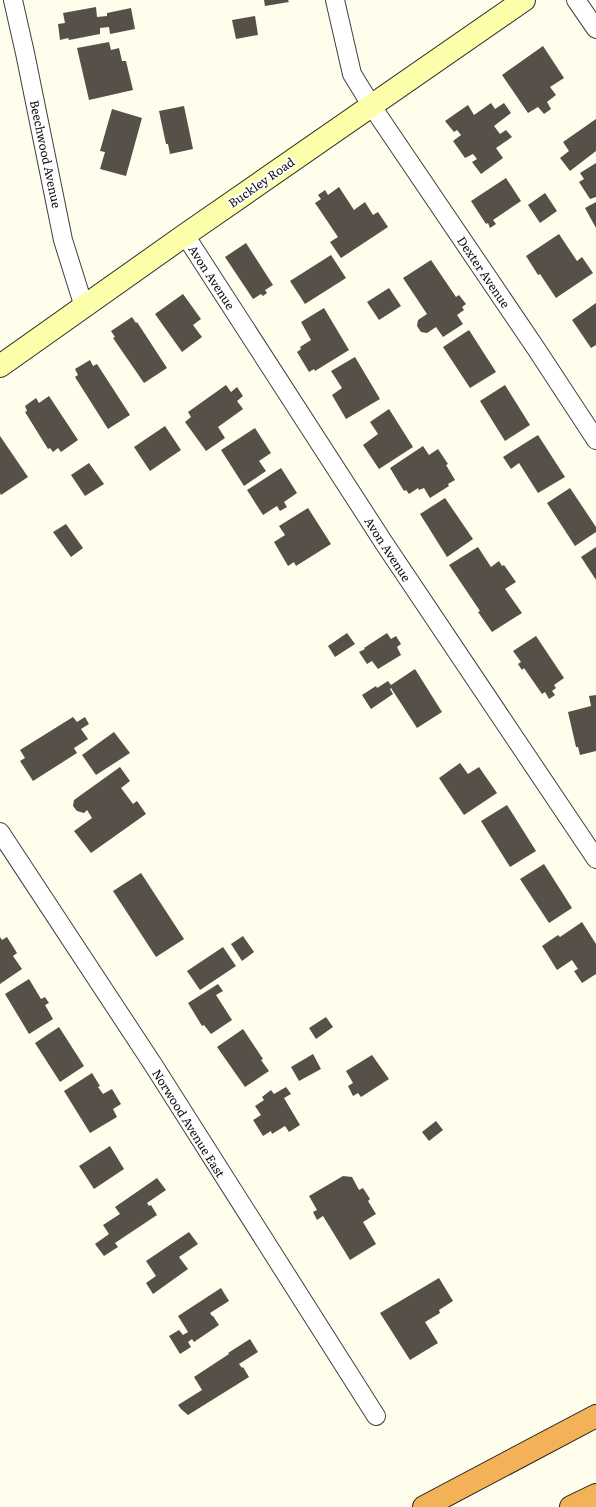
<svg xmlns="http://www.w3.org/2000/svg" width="596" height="1507" font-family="Literata,serif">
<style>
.building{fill:#565049}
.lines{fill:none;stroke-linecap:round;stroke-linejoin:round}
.street-casing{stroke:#404040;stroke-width:20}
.secondary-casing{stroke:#2f2f2f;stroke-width:24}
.highway-casing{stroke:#1e1e1e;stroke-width:24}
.street{stroke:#fff;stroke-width:18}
.secondary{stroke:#fdfea9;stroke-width:22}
.highway{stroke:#f3b257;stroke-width:22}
.labels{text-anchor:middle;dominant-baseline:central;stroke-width:4;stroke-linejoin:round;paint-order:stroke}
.street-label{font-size:12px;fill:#0d0d0d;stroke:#fff}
</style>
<rect width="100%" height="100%" fill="#fffeed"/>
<g class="building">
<polygon points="264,0 288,0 289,2 265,6"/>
<polygon points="96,7 97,17 107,16 107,13 131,8 135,29 110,34 109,27 100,28 100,34 69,40 68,38 60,40 58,24 65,23 63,13"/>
<polygon points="255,16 258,35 236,39 232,20"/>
<polygon points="109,42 111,50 119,48 122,61 126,61 133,90 89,100 77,48"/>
<polygon points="543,46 564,78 550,87 556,95 547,102 551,109 544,114 538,107 528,113 502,75"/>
<polygon points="491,103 495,109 504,103 511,113 494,126 500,134 506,130 512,137 496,148 503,158 481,174 472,162 477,159 473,154 465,158 453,141 461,135 457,130 454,132 445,121 468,105 474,115"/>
<polygon points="184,106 193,149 170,154 168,144 166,144 159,111"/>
<polygon points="112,109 142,118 126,176 100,169 105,152 100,151"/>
<polygon points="596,119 596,151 570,171 560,158 569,151 563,142"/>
<polygon points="596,163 596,197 590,199 579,182 584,179 580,173"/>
<polygon points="506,178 521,201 493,220 496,224 490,228 488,223 486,224 471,201"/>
<polygon points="339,187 354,210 365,202 373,215 378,212 388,227 341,258 330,242 338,237 315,203 321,199 318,195 325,190 328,195"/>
<polygon points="545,193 557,211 540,223 528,205"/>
<polygon points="596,202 596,228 585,208"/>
<polygon points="559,234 577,261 582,257 593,273 556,298 540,274 538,275 526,256"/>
<polygon points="246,243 273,285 265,290 267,293 263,296 261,294 253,299 225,257"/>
<polygon points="331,255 346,278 305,304 290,281"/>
<polygon points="431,260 456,297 459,295 466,304 462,307 464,310 457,315 463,324 443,337 436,327 427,333 421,332 417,326 418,320 427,314 403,278"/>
<polygon points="389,288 401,306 379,320 367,302"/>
<polygon points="183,294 201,319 193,325 202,337 182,352 155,314"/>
<polygon points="596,303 596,345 591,348 572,320"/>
<polygon points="324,308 349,350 315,371 314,369 309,372 297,352 301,349 300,347 311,340 301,322"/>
<polygon points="132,317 136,323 137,322 167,368 144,383 113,338 115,337 111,331"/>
<polygon points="469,330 496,372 470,388 443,347"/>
<polygon points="355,357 380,399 346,419 332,395 342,388 331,371"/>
<polygon points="90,360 93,366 97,364 130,415 108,429 75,377 78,375 75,369"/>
<polygon points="226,385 231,392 237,387 243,396 237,401 243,409 218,427 225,438 206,451 185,422 191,417 188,412"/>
<polygon points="505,385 530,425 505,441 480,401"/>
<polygon points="49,396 78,440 61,452 58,448 53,452 50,448 48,449 25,412 27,411 25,406 36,398 39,403"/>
<polygon points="389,409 413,447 379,469 363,445 378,434 370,422"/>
<polygon points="165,426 181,450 150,471 134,447"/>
<polygon points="255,428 271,453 259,461 266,471 244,486 221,450"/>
<polygon points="538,435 565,477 538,493 519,463 511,469 503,457"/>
<polygon points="0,436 28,477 1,495 0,493"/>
<polygon points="423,446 429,455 438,449 448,464 446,465 455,480 448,484 449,486 430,498 424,488 419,490 418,488 409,494 406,490 404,491 390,468"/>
<polygon points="89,463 104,484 85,496 71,475"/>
<polygon points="281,468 297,493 284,502 287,507 280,511 277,506 263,515 247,490"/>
<polygon points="570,488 596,527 596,532 575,546 547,503"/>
<polygon points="445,498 473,539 447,557 420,514"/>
<polygon points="308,508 331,544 296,566 294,562 288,566 274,542 285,535 279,526"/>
<polygon points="66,524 83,548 71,557 53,532"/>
<polygon points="478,547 491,567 499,561 502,566 504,565 516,582 505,589 522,613 492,632 478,612 480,611 449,565"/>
<polygon points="596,547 596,580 581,557"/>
<polygon points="347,633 355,644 335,657 328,646"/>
<polygon points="387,633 391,639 396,636 401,644 397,647 401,655 378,669 372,661 367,664 359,652 365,649 364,648"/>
<polygon points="536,636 564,678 554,685 556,688 552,691 555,695 549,699 545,692 542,694 524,668 522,670 518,664 521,662 513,651"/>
<polygon points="415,669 442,712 417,728 391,688 390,689 393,694 371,709 362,695 376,686 377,688 388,681 391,685"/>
<polygon points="596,695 596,751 580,755 578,747 576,747 568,712 591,706 589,696"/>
<polygon points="73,717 77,722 85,717 89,724 81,729 88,739 74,748 77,753 33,781 20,761 25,758 20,750"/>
<polygon points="114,732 130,753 96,775 82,755"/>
<polygon points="460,763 468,774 479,767 497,793 464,815 439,778"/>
<polygon points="120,767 130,781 121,788 133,804 137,801 146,814 91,853 74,831 92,818 87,810 84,813 77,811 73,806 74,800"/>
<polygon points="507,805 536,851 510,867 481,821"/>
<polygon points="544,864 572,908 549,923 520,879"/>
<polygon points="141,873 184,939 156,957 113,891"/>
<polygon points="582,922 596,944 596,974 582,983 574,971 578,969 572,960 557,970 542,946 558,935 560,937"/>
<polygon points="243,936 254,952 242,961 231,944"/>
<polygon points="0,937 2,940 7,937 17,953 13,956 22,969 0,984"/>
<polygon points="223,947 236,966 200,990 187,971"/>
<polygon points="29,979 41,999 45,997 49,1003 45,1005 53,1019 29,1034 5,994"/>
<polygon points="218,984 223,991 216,995 232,1020 211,1034 204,1025 202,1026 188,1003"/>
<polygon points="326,1017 333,1027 316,1039 309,1028"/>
<polygon points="59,1027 84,1066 60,1082 35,1043"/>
<polygon points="243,1029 263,1059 261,1060 269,1071 245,1087 217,1047"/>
<polygon points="313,1054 321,1069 299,1081 291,1067"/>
<polygon points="372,1055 389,1079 361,1097 358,1093 353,1096 348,1086 353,1083 346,1071"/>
<polygon points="92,1073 100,1086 98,1087 103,1094 112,1089 121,1104 113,1109 117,1117 90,1133 64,1091"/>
<polygon points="286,1087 291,1094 284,1098 300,1125 289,1132 285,1126 272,1134 271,1131 263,1136 253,1120 261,1115 255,1106 264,1100 262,1097 271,1090 274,1094"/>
<polygon points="436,1121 443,1130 429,1141 422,1132"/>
<polygon points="110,1146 124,1169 94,1189 79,1166"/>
<polygon points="343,1176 352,1177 359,1190 363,1188 370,1199 368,1201 376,1214 363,1222 376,1244 350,1260 323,1216 317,1220 313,1212 317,1210 309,1196"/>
<polygon points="157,1178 166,1190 147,1203 149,1206 151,1205 157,1215 115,1243 118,1247 104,1256 95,1244 109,1234 103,1225 120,1214 115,1207"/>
<polygon points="189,1232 198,1244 179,1257 188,1269 153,1294 146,1283 156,1276 146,1261"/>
<polygon points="439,1278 453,1301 439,1310 440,1313 425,1322 438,1343 410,1360 380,1313"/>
<polygon points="221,1288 229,1301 210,1313 212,1316 213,1316 219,1325 194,1342 192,1339 188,1342 191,1347 180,1354 169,1336 179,1330 183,1335 188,1332 178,1316"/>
<polygon points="250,1339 258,1352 239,1364 242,1368 243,1367 249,1377 188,1415 181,1409 178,1405 202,1390 194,1377 229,1354 228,1353"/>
</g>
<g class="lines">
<defs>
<g id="street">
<polyline points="13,0 25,53 63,240 84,307"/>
<polyline points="335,0 352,74 371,105 537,350 596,440"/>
<polyline points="576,0 596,29"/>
<polyline points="185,235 384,543 596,859"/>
<polyline points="0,832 154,1066 376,1416"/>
</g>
<polyline id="secondary" points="0,366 185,235 524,0"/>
<g id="highway">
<polyline points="424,1507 596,1416"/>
<polyline points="571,1507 596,1495"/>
</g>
</defs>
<use href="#street" class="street-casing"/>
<use href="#secondary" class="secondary-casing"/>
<use href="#highway" class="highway-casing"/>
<use href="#street" class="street"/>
<use href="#secondary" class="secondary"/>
<use href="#highway" class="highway"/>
</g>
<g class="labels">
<g class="street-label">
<text transform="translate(46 154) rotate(78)">Beechwood Avenue</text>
<text transform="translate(261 182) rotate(-35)">Buckley Road</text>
<text transform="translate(484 272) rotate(56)">Dexter Avenue</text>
<text transform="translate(212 277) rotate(57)">Avon Avenue</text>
<text transform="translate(388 549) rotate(57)">Avon Avenue</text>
<text transform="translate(189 1123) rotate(58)">Norwood Avenue East</text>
</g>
</g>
</svg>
